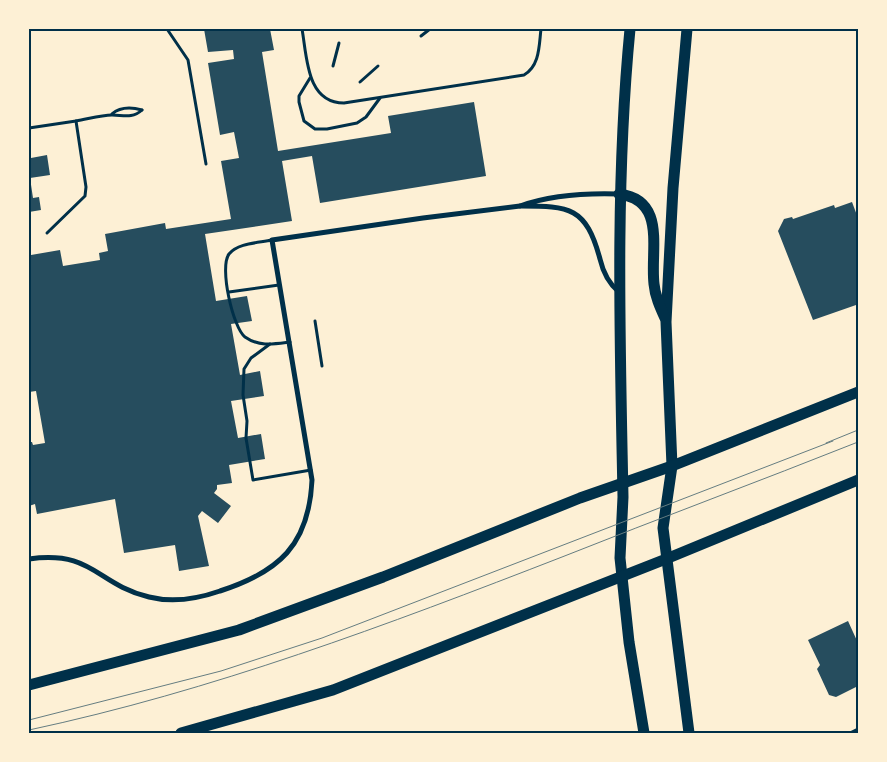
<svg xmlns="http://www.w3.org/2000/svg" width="887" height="762" font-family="'DejaVu Sans',sans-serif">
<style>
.building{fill:#264d5e}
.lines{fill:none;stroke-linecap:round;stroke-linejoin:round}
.path{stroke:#003049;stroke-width:3}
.service{stroke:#003049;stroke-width:3}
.minor{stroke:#003049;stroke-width:5}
.primary{stroke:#003049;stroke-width:11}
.tram{stroke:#657d81;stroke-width:1}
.neatline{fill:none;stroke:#003049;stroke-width:2}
</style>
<rect width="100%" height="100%" fill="#fdf0d5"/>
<g class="building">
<polygon points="204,29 270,29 274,50 262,52 278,151 391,133 388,116 474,102 486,176 320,203 312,156 282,161 292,221 205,234 216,301 247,296 252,321 231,324 240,375 260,371 264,396 231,401 238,438 261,434 265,459 229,465 232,483 217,485 217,489 214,493 231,506 218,523 202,511 198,516 209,566 179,571 175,545 124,553 115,499 37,514 35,504 29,506 29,442 32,442 33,445 45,443 36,391 29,392 29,250 31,255 60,250 63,266 100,260 99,253 108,251 105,234 165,223 166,229 231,219 221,161 239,158 234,132 220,135 208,63 234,59 233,50 208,52"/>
<polygon points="29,150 31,158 47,155 50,175 30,178 33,198 39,197 41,210 29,212"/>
<polygon points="852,202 858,218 858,312 856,305 813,320 778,231 784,219 792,217 793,219 834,205 835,208"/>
<polygon points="848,621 858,643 858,686 836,697 829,695 817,669 820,665 808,640"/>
</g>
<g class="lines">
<g class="path">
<polyline points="421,36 430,29"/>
<polyline points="333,66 339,43"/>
<polyline points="360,82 378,66"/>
<polyline points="315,321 322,366"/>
</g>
<g class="service">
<polyline points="167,29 188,60 206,164"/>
<path d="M302,29C307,56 306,103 344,103L524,75C540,66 539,45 541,29"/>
<polyline points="310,78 299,96 299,102 304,121 315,129 327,129 357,123 366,117 380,98"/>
<path d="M112,114C120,107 131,107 142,110"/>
<path d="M76,121C88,119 101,115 112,115C123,115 132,119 142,110"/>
<polyline points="29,128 76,121 86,187 85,196 47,233"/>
<path d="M272,240C258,243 238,243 229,254C219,267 233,328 245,337C259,347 274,344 290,342"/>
<polyline points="229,292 279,285"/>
<polyline points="270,344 251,358 244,369 243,395 247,421 246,438 253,480 311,470"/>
<polyline points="850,733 858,729"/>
</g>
<g class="minor">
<path d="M618,194C586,193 551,195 520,206C570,206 586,207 600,259C603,272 608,283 619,292"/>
<path d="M29,559C93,550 96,584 149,597C173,603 197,599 220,591C279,572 309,545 312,480L272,240L423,218L520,206"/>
</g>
<g class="primary">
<path d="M630,29C615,184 620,341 623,497L620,558L629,642L644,733"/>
<polyline points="687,29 673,188 666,322 672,466 663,528 689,733"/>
<path d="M619,194C667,200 650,250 654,284C655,296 660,307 665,318"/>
<polyline points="29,685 239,630 383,577 580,498 672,466 858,392"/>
<polyline points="181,733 333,690 666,559 858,480"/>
</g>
<g class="tram">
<polyline points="826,443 858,430"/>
<polyline points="29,720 221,671 322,638 833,441"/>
<path d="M29,730C212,691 387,625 562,557C660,518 760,481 858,442"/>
</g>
</g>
<rect width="887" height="762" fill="none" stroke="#fdf0d5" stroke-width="60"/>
<rect x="30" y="30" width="827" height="702" class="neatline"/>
</svg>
